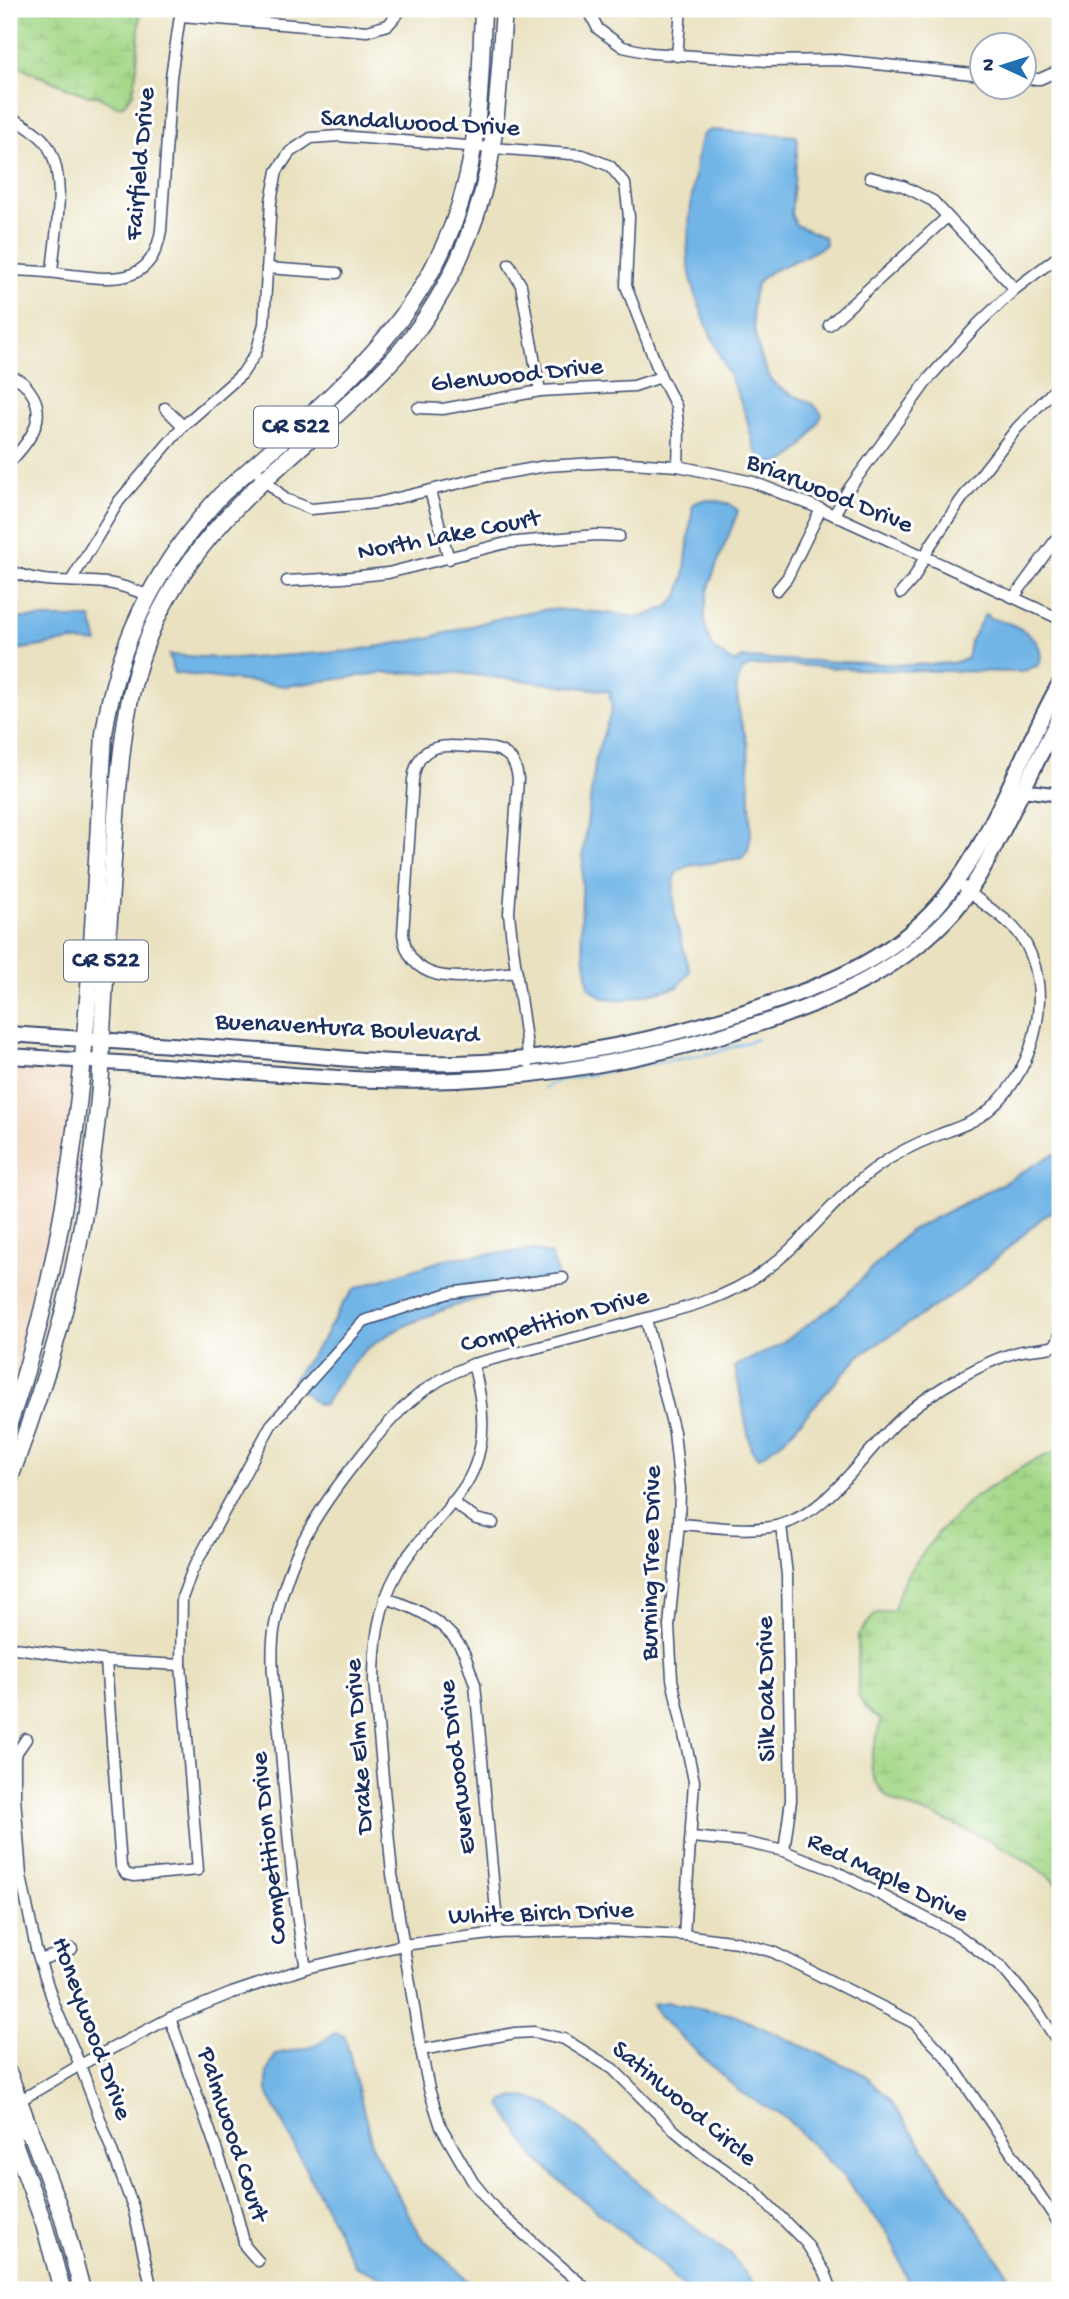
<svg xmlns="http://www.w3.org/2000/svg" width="1069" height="2299" font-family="'Gochi Hand',sans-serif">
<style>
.built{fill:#efd6bb}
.wetland{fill:url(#wetland-marsh);stroke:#608473;stroke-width:2}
.water{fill:#71b5e7;stroke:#4672a2;stroke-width:2}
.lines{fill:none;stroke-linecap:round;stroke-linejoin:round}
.stream{stroke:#71b5e7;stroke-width:2.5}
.minor-casing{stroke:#3a4a6d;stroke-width:13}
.tertiary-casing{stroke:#3a4a6d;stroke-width:16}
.secondary-casing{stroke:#3a4a6d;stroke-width:18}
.primary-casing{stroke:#3a4a6d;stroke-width:19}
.minor{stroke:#fff;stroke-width:10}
.tertiary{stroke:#fff;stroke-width:12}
.secondary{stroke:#fff;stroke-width:14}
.primary{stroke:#fff;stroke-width:16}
.labels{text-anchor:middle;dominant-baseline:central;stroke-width:6;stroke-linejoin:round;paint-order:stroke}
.shield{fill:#fff;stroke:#5f6d8e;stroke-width:2}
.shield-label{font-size:24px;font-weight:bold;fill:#1b2f5e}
.street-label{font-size:26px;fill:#1b2f5e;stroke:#fff}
</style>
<defs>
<pattern id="wetland-marsh" width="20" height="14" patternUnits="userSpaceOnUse" patternTransform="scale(1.75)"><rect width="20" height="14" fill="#a4d888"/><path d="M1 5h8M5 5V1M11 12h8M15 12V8" fill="none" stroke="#8dba78"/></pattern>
</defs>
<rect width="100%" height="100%" fill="#fff"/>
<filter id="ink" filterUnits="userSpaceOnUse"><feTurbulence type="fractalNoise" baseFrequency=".0143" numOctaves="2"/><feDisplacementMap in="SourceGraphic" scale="14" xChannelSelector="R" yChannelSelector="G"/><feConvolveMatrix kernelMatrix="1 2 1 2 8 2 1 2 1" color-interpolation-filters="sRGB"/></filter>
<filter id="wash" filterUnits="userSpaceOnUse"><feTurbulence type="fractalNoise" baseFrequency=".00686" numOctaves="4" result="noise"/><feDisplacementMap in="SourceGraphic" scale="28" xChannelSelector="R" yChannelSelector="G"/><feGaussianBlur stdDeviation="1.57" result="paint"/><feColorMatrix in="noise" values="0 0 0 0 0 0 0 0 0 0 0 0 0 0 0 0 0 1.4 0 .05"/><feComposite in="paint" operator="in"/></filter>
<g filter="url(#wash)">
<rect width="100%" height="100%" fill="#e9e1bf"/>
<polygon class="built" points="9,1069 58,1072 74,1086 60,1214 19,1365 9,1394"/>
<g class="wetland">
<polygon points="9,9 140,9 137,66 133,94 123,105 115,106 97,96 86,95 32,73 9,60"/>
<path d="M1060,1452V1886C1025,1855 982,1836 939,1818C923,1811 904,1808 889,1798C883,1794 876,1783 874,1777C865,1756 880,1740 880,1720L864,1706L858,1695V1635L875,1614L894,1610L902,1584L913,1566L939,1532L972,1499L1029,1463L1047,1455Z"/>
</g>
<g class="water">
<path d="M712,130L796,136L798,142L791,214L796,225L824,237L826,244C808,259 771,267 760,280C743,301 758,364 774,383C787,398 812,396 822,415C813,433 791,471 766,462C752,458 750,424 744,410C726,362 695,313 688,261C686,245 696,145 703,135C706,131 708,131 712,130Z"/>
<path d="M703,500C715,500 729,501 738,511C726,548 688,609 713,647C717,654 728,658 735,663L742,658L912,665L952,663L967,659L970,642L985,614L988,615V618C1011,622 1049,636 1039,665L1021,672L875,670L776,664L751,666L742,670L736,687L740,718L748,745L751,834L748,850L742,858L689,866L676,872C668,906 681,939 690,971L678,987L622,1000L604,998L589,988L581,932L583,854L596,756L612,709L609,691L451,672L382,673L286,686L174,673L169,655L236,659L351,651L428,638L511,615L549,609L611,613L639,618L668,607L678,596L684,577L693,504Z"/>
<polygon points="9,618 91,618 98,643 72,641 9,651"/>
<polygon points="1053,1154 1060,1157 1060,1206 1042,1218 964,1287 859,1356 783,1441 758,1458 751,1449 735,1366 778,1346 839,1302 909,1231 1000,1185"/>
<path d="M535,1250L551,1255L557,1271L555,1278C529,1287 502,1292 476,1299C441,1310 398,1325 368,1348C353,1360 334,1387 325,1404L318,1405L298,1387L293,1379L323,1339L344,1302L356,1288L450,1258Z"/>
<polygon points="668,2002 734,2015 860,2072 889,2098 1019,2290 907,2290 907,2278 889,2235 843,2176 786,2118 740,2092 660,2017 652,2004"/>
<polygon points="335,2033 345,2036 373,2149 421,2237 478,2290 408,2290 355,2266 267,2092 267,2072 276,2054 312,2047"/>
<polygon points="515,2097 528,2098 549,2105 588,2137 649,2192 733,2257 758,2290 688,2290 675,2280 666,2268 559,2180 533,2155 501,2105 504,2101"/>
</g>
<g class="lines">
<polyline class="stream" points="544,1088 559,1080 717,1052 757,1039"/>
</g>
</g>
<g filter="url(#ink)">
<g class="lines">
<defs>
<g id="minor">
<polyline points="588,9 598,29 623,47 650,53 768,61 838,60 982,75"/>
<polyline points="181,16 367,31 388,25 402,9"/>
<polyline points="677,56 681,9"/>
<polyline points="1024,79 1040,79 1060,70"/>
<path d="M9,116C20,123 37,131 45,142C69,174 55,234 52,272"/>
<polyline points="870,177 903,186 933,201 1015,289"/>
<polyline points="509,264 521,285 540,391"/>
<polyline points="267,268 337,273"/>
<path d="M9,270C27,271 45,271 63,274C109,279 152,289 161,230L171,77L181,9"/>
<polyline points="829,325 947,217"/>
<path d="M9,376C20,379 24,382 30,391C50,418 27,444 9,463"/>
<polyline points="165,408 183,426"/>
<polyline points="418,408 443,409 540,391 634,386 661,377"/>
<polyline points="252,467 285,499 311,509 377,503 489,476 546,466 613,462 678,466 753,482 821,509 1060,619"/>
<polyline points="430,491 449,559"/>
<polyline points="834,515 848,490 930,377 978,324 1015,289 1060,255"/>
<path d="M9,570C43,586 70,579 106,583C120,584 135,591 148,595"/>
<polyline points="71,581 119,501 183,426 242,374 256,353 264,324 271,201 277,171 290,152 311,138 339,136 583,155 610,166 625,184 629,217 626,286 661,377 676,406 679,432 678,466"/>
<polyline points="287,581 342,578 388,573 506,543 596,535 619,536"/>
<polyline points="777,590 787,578 821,509"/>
<polyline points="901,593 914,578 930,546 961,500 1017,428 1060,384"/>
<polyline points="1014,597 1060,534"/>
<path d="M517,972C475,975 410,993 403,934L413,780C418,743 440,745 470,747C483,748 497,747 507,755C515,761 517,770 518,779L509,913C514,963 523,1013 529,1063"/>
<polyline points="646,1319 674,1432 680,1489 679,1524 669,1626 672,1679 694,1781 684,1935"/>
<path d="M473,1364C484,1405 489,1446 466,1484C446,1516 415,1540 397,1573C378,1607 374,1644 374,1682L392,1874L421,2050L429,2089L441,2127L473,2182L495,2209L588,2290"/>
<polyline points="452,1502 476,1519 493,1523"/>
<path d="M679,1524C711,1526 749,1533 780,1525C833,1511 866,1447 906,1414C931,1392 986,1360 1018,1352C1030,1349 1042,1350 1054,1346L1059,1339L1060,1331"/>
<polyline points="781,1525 787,1575 791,1800 784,1851"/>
<path d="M385,1598C415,1607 449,1623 464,1653C468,1663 471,1674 475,1684L498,1933"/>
<polyline points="9,1647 106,1661 181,1665"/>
<polyline points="106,1661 121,1866 126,1874 134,1876 198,1870 181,1665 182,1598 192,1571 271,1425 364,1321 449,1293 563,1278"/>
<polyline points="26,1739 15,1755 15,1797 21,1876 36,1949 54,2004 80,2065 133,2207 152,2290"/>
<polyline points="692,1837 743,1842 784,1851 833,1870 958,1935 1003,1969 1035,2007 1060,2045"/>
<polyline points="40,1960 72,1949"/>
<path d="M306,1968C291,1893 287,1817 280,1741C277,1704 268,1662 275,1625C288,1555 316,1512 360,1457C395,1413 420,1385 473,1364C528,1350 583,1336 637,1321C680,1309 723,1300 760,1274C805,1243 833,1198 877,1167C896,1153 917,1143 938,1135C956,1128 976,1122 990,1109C1036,1070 1057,986 1020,935C1005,915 981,905 964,887"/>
<polyline points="170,2018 230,2188 245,2246 258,2261"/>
<polyline points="421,2050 515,2033 534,2032 564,2039 613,2069 675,2131 704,2155 753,2189 806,2243 825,2272 832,2290"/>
<polyline points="19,2101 80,2065 170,2018 232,1993 306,1968 403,1945 498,1933 588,1930 684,1935 737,1942 773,1952 914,2023 948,2059 1060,2225"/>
</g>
<polyline id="tertiary" points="1016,788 1023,790 1060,795"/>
<g id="secondary">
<path d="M9,1034C92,1040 176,1045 260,1051C325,1056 390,1065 456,1063C558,1061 660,1041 756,1008C821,987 884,962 932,912C989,852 1019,755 1060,683"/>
<path d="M9,1056C90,1061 170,1066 251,1072C319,1077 389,1083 457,1080C559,1075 659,1057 755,1025C825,1003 893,974 945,921C972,894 989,858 1006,824C1024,788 1042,752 1060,715"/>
</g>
<g id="primary">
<path d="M9,1423C87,1202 90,966 104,734C117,642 158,563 221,495C323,402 431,325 466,183C480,127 481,66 483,9"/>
<path d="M9,1481C24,1438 40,1395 53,1351C78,1266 92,1177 100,1088C102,1064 101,1040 103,1016C106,954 111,892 115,830C120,760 124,690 154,624C206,510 302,455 385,368C437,314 473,243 488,170C498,117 500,62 504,9"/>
<polyline points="9,2074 63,2218 82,2290"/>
<polyline points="9,2116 29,2134"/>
<polyline points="9,2129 44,2224 62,2290"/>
</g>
</defs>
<use href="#minor" class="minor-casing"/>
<use href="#tertiary" class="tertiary-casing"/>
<use href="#secondary" class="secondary-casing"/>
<use href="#primary" class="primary-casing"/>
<use href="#minor" class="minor"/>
<use href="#tertiary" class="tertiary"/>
<use href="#secondary" class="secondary"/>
<use href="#primary" class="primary"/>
</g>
</g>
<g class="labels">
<g class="shield">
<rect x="254" y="406.5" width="84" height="41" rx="5"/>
<rect x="64" y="940.5" width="84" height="41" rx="5"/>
</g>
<g class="shield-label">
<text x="296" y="427">CR 522</text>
<text x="106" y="961">CR 522</text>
</g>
<g class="street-label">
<text transform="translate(420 125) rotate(3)">Sandalwood Drive</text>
<text transform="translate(142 164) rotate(-85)">Fairfield Drive</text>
<text transform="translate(517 377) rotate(-6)">Glenwood Drive</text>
<text transform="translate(829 495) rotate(22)">Briarwood Drive</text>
<text transform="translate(449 537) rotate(-11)">North Lake Court</text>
<text transform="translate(347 1030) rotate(3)">Buenaventura Boulevard</text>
<text transform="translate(555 1322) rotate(-15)">Competition Drive</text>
<text transform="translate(653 1563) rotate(-89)">Burning Tree Drive</text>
<text transform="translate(768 1689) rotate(-91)">Silk Oak Drive</text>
<text transform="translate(361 1746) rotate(-94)">Drake Elm Drive</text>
<text transform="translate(459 1767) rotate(-97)">Everwood Drive</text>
<text transform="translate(271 1848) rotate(-96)">Competition Drive</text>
<text transform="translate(887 1879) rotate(26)">Red Maple Drive</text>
<text transform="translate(541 1915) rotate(-2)">White Birch Drive</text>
<text transform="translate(90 2029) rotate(70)">Honeywood Drive</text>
<text transform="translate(683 2105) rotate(40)">Satinwood Circle</text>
<text transform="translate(231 2135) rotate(72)">Palmwood Court</text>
</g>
</g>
<rect width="1069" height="2299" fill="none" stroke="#fff" stroke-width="35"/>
<g transform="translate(1003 66) rotate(274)"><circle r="33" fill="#ffffff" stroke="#a4acbf" stroke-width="2"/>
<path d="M0-5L12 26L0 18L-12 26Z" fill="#1f6fb2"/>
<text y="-10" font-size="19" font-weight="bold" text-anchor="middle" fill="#1b2f5e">N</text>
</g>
</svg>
